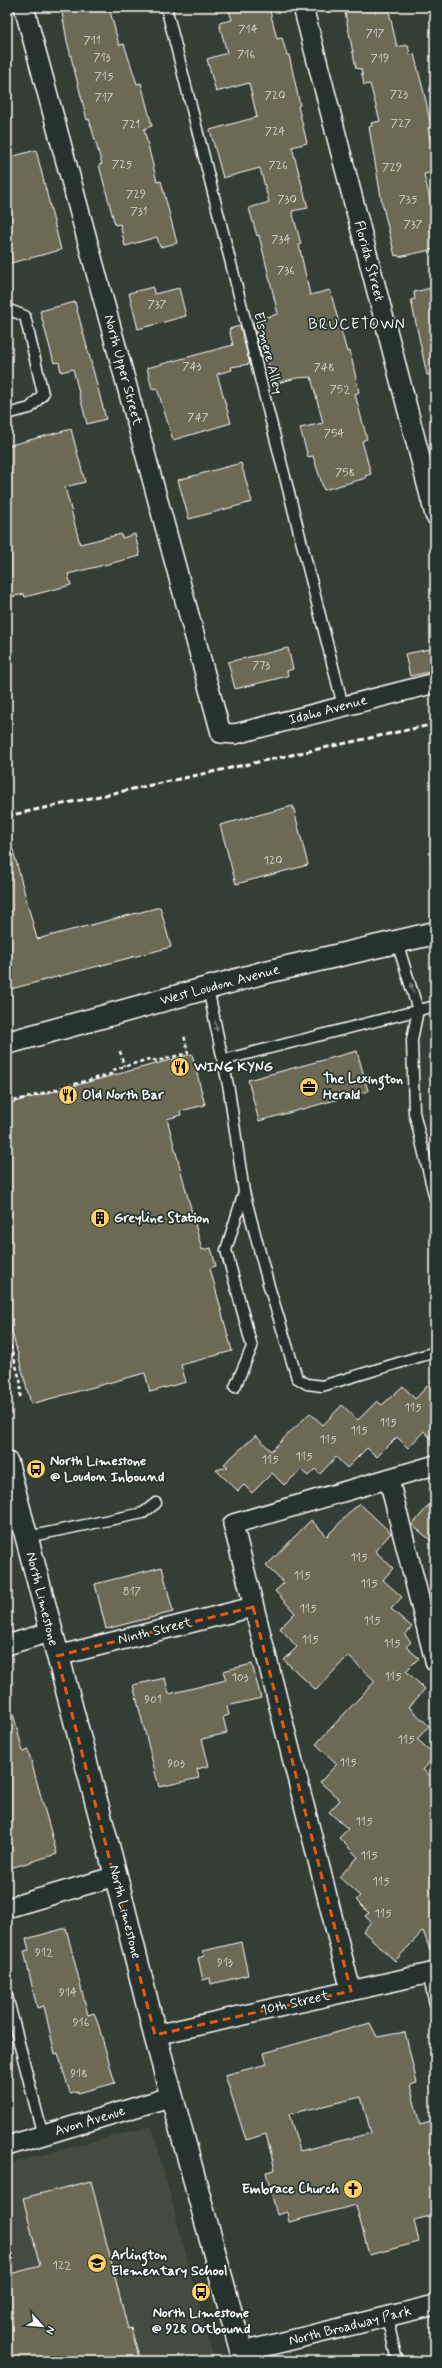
<svg xmlns="http://www.w3.org/2000/svg" width="442" height="2368" font-family="Mynerve,sans-serif">
<style>
.built{fill:#454b3f}
.building{fill:#6c6955;stroke:#fff;fill-rule:evenodd}
.lines{fill:none;stroke-linecap:round;stroke-linejoin:round}
.lane-casing{stroke:#fff;stroke-width:13}
.street-casing{stroke:#fff;stroke-width:22}
.secondary-casing{stroke:#fff;stroke-width:25}
.path{stroke:#fff;stroke-width:2.5;stroke-dasharray:4 3;stroke-linecap:butt}
.lane{stroke:#26332d;stroke-width:10}
.street{stroke:#26332d;stroke-width:19}
.secondary{stroke:#26332d;stroke-width:22}
.rail{stroke:#fff;stroke-width:3;stroke-dasharray:6 3;stroke-linecap:butt}
.oneway{fill:#727a76}
.marked{fill:none;stroke:#e8590c;stroke-width:3;stroke-dasharray:8 5;stroke-linejoin:round}
.labels{text-anchor:middle;dominant-baseline:central;stroke-width:3.5;stroke-linejoin:round;paint-order:stroke}
.number-label{font-size:12px;fill:#dadad4}
.street-label{font-size:14px;fill:#fff;stroke:#26332d}
.poi-label{font-size:14px;font-weight:bold;fill:#fff;stroke:#26332d;text-anchor:start}
.neighbourhood-label{font-size:15px;letter-spacing:1px;fill:#fff;stroke:#26332d}
</style>
<rect width="100%" height="100%" fill="#343e35"/>
<filter id="ink" filterUnits="userSpaceOnUse"><feTurbulence type="fractalNoise" baseFrequency=".025" numOctaves="2"/><feDisplacementMap in="SourceGraphic" scale="8" xChannelSelector="R" yChannelSelector="G"/><feConvolveMatrix kernelMatrix="1 2 1 2 8 2 1 2 1" color-interpolation-filters="sRGB"/></filter>
<g filter="url(#ink)">
<polygon class="built" points="152,2126 214,2361 7,2361 7,2164"/>
<g class="building">
<polygon points="61,7 109,7 119,45 124,44 137,84 141,83 152,126 144,129 157,182 161,181 177,243 160,247 157,237 125,246 120,224 115,225 99,165 102,164 89,119 87,120 67,41"/>
<polygon points="228,7 269,7 277,39 282,38 287,55 289,55 300,105 298,106 307,143 292,147 308,208 292,211 301,244 299,245 310,295 330,290 347,352 350,351 359,392 355,394 367,439 362,441 371,474 365,476 366,478 324,490 313,456 308,457 300,428 323,423 311,377 296,378 274,384 268,362 263,362 253,322 258,321 258,319 278,314 259,235 257,236 249,208 269,202 260,168 223,178 210,130 257,117 249,83 216,92 207,59 227,53 219,23 232,20"/>
<polygon points="344,7 388,7 397,47 408,45 410,55 414,54 426,101 431,127 428,128 435,167 435,172 424,174 435,221 435,249 399,257 398,255 395,256 382,203 369,127 372,126 371,123 380,121 370,84 364,85 361,69 356,68"/>
<polygon points="36,150 61,250 7,264 7,158"/>
<polygon points="153,287 154,294 179,288 186,316 138,329 129,293"/>
<polygon points="435,287 435,374 427,375 411,300 415,299 414,292"/>
<polygon points="75,302 106,419 87,424 73,369 61,372 59,362 54,363 40,311"/>
<polygon points="240,326 250,364 231,367 232,370 217,374 231,423 173,440 157,388 152,389 147,368 233,345 229,329"/>
<polygon points="71,429 85,482 65,487 80,544 121,534 122,538 135,534 140,556 68,574 71,585 25,597 24,594 7,598 7,446"/>
<polygon points="241,463 252,502 189,519 178,480"/>
<polygon points="288,648 293,669 287,671 288,676 235,689 228,662"/>
<polygon points="435,648 435,671 410,676 405,654"/>
<polygon points="293,806 308,865 236,884 220,825"/>
<polygon points="13,850 37,939 160,907 171,947 7,990 7,851"/>
<polygon points="357,1051 368,1091 259,1121 248,1080"/>
<polygon points="192,1054 205,1105 180,1111 181,1115 167,1119 202,1250 211,1248 216,1266 210,1268 232,1351 181,1365 186,1382 150,1392 145,1373 31,1404 7,1313 7,1104"/>
<polygon points="435,1378 435,1443 424,1431 408,1448 397,1437 377,1457 367,1448 347,1468 336,1457 320,1474 315,1469 308,1476 301,1470 284,1485 272,1473 252,1493 244,1485 238,1491 216,1470 228,1467 224,1464 256,1435 271,1451 310,1413 323,1425 342,1405 358,1420 377,1401 382,1405 403,1386 415,1399"/>
<polygon points="435,1498 435,1544 412,1525"/>
<polygon points="359,1503 391,1533 375,1551 393,1568 383,1580 402,1597 391,1609 412,1627 405,1635 411,1642 406,1647 419,1658 406,1671 425,1689 409,1707 429,1726 417,1739 435,1755 423,1770 435,1780 433,1958 423,1931 395,1961 363,1931 371,1922 365,1916 369,1913 356,1900 360,1896 339,1877 358,1857 339,1838 348,1829 329,1812 340,1800 320,1782 337,1764 316,1744 375,1681 348,1656 316,1690 284,1660 297,1647 280,1628 295,1613 275,1591 284,1583 266,1566 311,1520 327,1536"/>
<polygon points="162,1567 173,1612 106,1629 95,1584"/>
<polygon points="252,1664 261,1698 227,1706 229,1715 223,1717 227,1733 202,1739 209,1766 197,1769 199,1778 159,1787 133,1685 165,1678 169,1694 226,1680 223,1671"/>
<polygon points="13,1713 23,1752 28,1750 57,1854 7,1869 7,1714"/>
<polygon points="66,1928 88,2015 94,2013 97,2020 115,2083 78,2093 78,2091 70,2093 58,2053 55,2054 44,2006 37,2008 24,1951 29,1950 26,1939"/>
<polygon points="241,1942 248,1975 211,1984 210,1978 203,1980 198,1958 204,1956 203,1951"/>
<path d="M370,2023L377,2037L405,2032L417,2083L410,2085L420,2125L435,2121V2215L414,2220L419,2242L369,2255L356,2205L289,2222L287,2212L277,2215L266,2172L275,2170L266,2134L246,2140L225,2075L267,2064L264,2053ZM361,2097L371,2133L300,2151L289,2114Z"/>
<polygon points="91,2181 128,2329 131,2328 140,2361 7,2361 7,2275 40,2266 23,2198"/>
</g>
<g class="lines">
<defs>
<g id="lane">
<polyline points="166,7 343,706"/>
<polyline points="7,312 12,311 25,316 43,394 30,408 7,414"/>
<polyline points="397,942 418,1010 412,1040 414,1112 435,1199"/>
<polyline points="208,988 229,1090 244,1192 268,1283 297,1378 307,1384 322,1386 435,1352"/>
<polyline points="223,1060 435,1006"/>
<polyline points="235,1387 252,1347 226,1250 244,1192"/>
<polyline points="27,1537 143,1513 156,1503"/>
<polyline points="428,1974 435,2004"/>
<polyline points="7,1996 43,2136"/>
<polyline points="387,2317 397,2361"/>
</g>
<g id="street">
<polyline points="24,7 221,733 235,734 435,683"/>
<polyline points="303,7 435,515"/>
<polyline points="389,1480 435,1661"/>
<polyline points="7,1645 50,1632"/>
<polyline points="57,1656 253,1607"/>
<polyline points="7,1908 116,1876"/>
<polyline points="351,1991 233,1524 435,1465"/>
<polyline points="155,2035 435,1972"/>
<polyline points="7,2146 173,2096"/>
<polyline points="242,2352 435,2305"/>
</g>
<g id="secondary">
<polyline points="7,1043 262,973 435,933"/>
<polyline points="7,1463 116,1876 155,2035 244,2361"/>
</g>
</defs>
<use href="#lane" class="lane-casing"/>
<use href="#street" class="street-casing"/>
<use href="#secondary" class="secondary-casing"/>
<g class="path">
<polyline points="120,1051 124,1066"/>
<polyline points="7,1103 111,1074 113,1070 149,1059 157,1061 188,1053 184,1035"/>
<polyline points="7,1332 21,1384 20,1398"/>
</g>
<use href="#lane" class="lane"/>
<use href="#street" class="street"/>
<use href="#secondary" class="secondary"/>
<polyline class="rail" points="7,816 435,724"/>
</g>
<defs><path id="oneway-solid" d="M-6-.8H1V-3.2L6.5 0L1 3.2V.8H-6Z"/></defs>
<g class="oneway">
<use href="#oneway-solid" transform="translate(412 988) rotate(-107)"/>
<use href="#oneway-solid" transform="translate(216 1026) rotate(78)"/>
</g>
</g>
<path class="marked" d="M253,1607L351,1991L155,2035L57,1656Z"/>
<defs>
<symbol id="restaurant-disc" viewBox="-11 -11 22 22"><circle r="9.5" fill="#ffd166" stroke="#26332d"/><path d="M-5-6h1v4h1v-4h1v4h1v-4h1v5L-1.5 .5V6h-2V.5L-5-1ZM5-6V6H3V1.5H1.5Q1.5-4 5-6Z" fill="#111"/></symbol>
<symbol id="office-disc" viewBox="-11 -11 22 22"><circle r="9.5" fill="#ffd166" stroke="#26332d"/><path d="M-6-3h4V-5.5h4V-3h4V5H-6ZM-1-4.5V-3h2v-1.5ZM-6 0V1H6V0Z" fill="#111"/></symbol>
<symbol id="building-disc" viewBox="-11 -11 22 22"><circle r="9.5" fill="#ffd166" stroke="#26332d"/><path d="M-4-6H4V6H1V3H-1V6H-4ZM-2.5-4.3h1.7v1.8h-1.7ZM.8-4.3h1.7v1.8H.8ZM-2.5-1h1.7V.8h-1.7ZM.8-1h1.7V.8H.8Z" fill="#111"/></symbol>
<symbol id="bus-disc" viewBox="-11 -11 22 22"><circle r="9.5" fill="#ffd166" stroke="#26332d"/><path d="M-5-6H5V4H4V6H2V4H-2V6H-4V4H-5ZM-3.5-4V0h7V-4ZM-3.5 1.2v1.5H-2V1.2ZM2 1.2v1.5H3.5V1.2Z" fill="#111"/></symbol>
<symbol id="church-disc" viewBox="-11 -11 22 22"><circle r="9.5" fill="#ffd166" stroke="#26332d"/><path d="M-1.2-6h2.4v3.5h3.3v2.4h-3.3V6h-2.4V-.1h-3.3v-2.4h3.3Z" fill="#111"/></symbol>
<symbol id="school-disc" viewBox="-11 -11 22 22"><circle r="9.5" fill="#ffd166" stroke="#26332d"/><path d="M0-5L7-2L0 1L-7-2ZM-4 1L0 2.5L4 1V4Q0 6-4 4Z" fill="#111"/></symbol>
</defs>
<g fill-rule="evenodd">
<use href="#restaurant-disc" x="169" y="1056" width="22" height="22"/>
<use href="#office-disc" x="298" y="1076" width="22" height="22"/>
<use href="#restaurant-disc" x="57" y="1084" width="22" height="22"/>
<use href="#building-disc" x="89" y="1207" width="22" height="22"/>
<use href="#bus-disc" x="25" y="1458" width="22" height="22"/>
<use href="#church-disc" x="342" y="2178" width="22" height="22"/>
<use href="#school-disc" x="86" y="2252" width="22" height="22"/>
<use href="#bus-disc" x="190" y="2281" width="22" height="22"/>
</g>
<g class="labels">
<g class="number-label">
<text x="248" y="30">714</text>
<text x="375" y="34">717</text>
<text x="92" y="41">711</text>
<text x="246" y="55">716</text>
<text x="102" y="58">713</text>
<text x="380" y="59">719</text>
<text x="104" y="77">715</text>
<text x="399" y="95">723</text>
<text x="275" y="96">720</text>
<text x="104" y="98">717</text>
<text x="401" y="124">727</text>
<text x="131" y="125">721</text>
<text x="275" y="132">724</text>
<text x="122" y="165">725</text>
<text x="278" y="166">726</text>
<text x="392" y="168">729</text>
<text x="136" y="195">729</text>
<text x="287" y="200">730</text>
<text x="408" y="200">735</text>
<text x="139" y="212">731</text>
<text x="413" y="225">737</text>
<text x="281" y="240">734</text>
<text x="286" y="271">736</text>
<text x="157" y="305">737</text>
<text x="192" y="367">743</text>
<text x="324" y="368">748</text>
<text x="340" y="390">752</text>
<text x="198" y="418">747</text>
<text x="334" y="434">754</text>
<text x="345" y="473">758</text>
<text x="261" y="666">773</text>
<text x="273" y="861">120</text>
<text x="413" y="1408">115</text>
<text x="388" y="1423">115</text>
<text x="359" y="1431">115</text>
<text x="328" y="1440">115</text>
<text x="304" y="1457">115</text>
<text x="270" y="1460">115</text>
<text x="359" y="1558">115</text>
<text x="302" y="1576">115</text>
<text x="369" y="1584">115</text>
<text x="132" y="1592">817</text>
<text x="308" y="1609">115</text>
<text x="372" y="1621">115</text>
<text x="310" y="1640">115</text>
<text x="392" y="1644">115</text>
<text x="393" y="1677">115</text>
<text x="240" y="1678">103</text>
<text x="153" y="1700">901</text>
<text x="406" y="1740">115</text>
<text x="348" y="1763">115</text>
<text x="176" y="1764">903</text>
<text x="364" y="1822">115</text>
<text x="369" y="1856">115</text>
<text x="381" y="1882">115</text>
<text x="383" y="1914">115</text>
<text x="44" y="1953">912</text>
<text x="225" y="1963">913</text>
<text x="68" y="1993">914</text>
<text x="81" y="2023">916</text>
<text x="79" y="2074">918</text>
<text x="62" y="2266">122</text>
</g>
<g class="street-label">
<text transform="translate(369 261) rotate(75)">Florida Street</text>
<text transform="translate(268 353) rotate(76)">Elsmere Alley</text>
<text transform="translate(123 370) rotate(75)">North Upper Street</text>
<text transform="translate(328 710) rotate(-15)">Idaho Avenue</text>
<text transform="translate(220 985) rotate(-15)">West Loudon Avenue</text>
<text transform="translate(42 1599) rotate(76)">North Limestone</text>
<text transform="translate(155 1631) rotate(-14)">Ninth Street</text>
<text transform="translate(125 1912) rotate(76)">North Limestone</text>
<text transform="translate(295 2003) rotate(-13)">10th Street</text>
<text transform="translate(90 2121) rotate(-17)">Avon Avenue</text>
<text transform="translate(350 2326) rotate(-14)">North Broadway Park</text>
</g>
<g class="poi-label">
<text x="194" y="1067">WING KYNG</text>
<text x="323" y="1079">The Lexington<tspan x="323" dy="16">Herald</tspan></text>
<text x="82" y="1095">Old North Bar</text>
<text x="114" y="1218">Greyline Station</text>
<text x="50" y="1461">North Limestone<tspan x="50" dy="16">@ Loudon Inbound</tspan></text>
<text x="339" y="2189" text-anchor="end">Embrace Church</text>
<text x="111" y="2255">Arlington<tspan x="111" dy="16">Elementary School</tspan></text>
<text x="201" y="2313" text-anchor="middle">North Limestone<tspan x="201" dy="16">@ 928 Outbound</tspan></text>
</g>
<g class="neighbourhood-label">
<text x="357" y="325">BRUCETOWN</text>
</g>
</g>
<rect width="442" height="2368" fill="none" stroke="#26332d" stroke-width="24"/>
<rect x="12" y="12" width="418" height="2344" fill="none" stroke="#fff" stroke-width="1.5" filter="url(#ink)"/>
<g transform="translate(42 2326) rotate(117)" stroke="#26332d" stroke-width="3" paint-order="stroke">
<path d="M0-3L7 15L0 10L-7 15Z" fill="#ffffff"/>
<text y="-6" font-size="11" font-weight="bold" text-anchor="middle" fill="#ffffff">N</text>
</g>
</svg>
